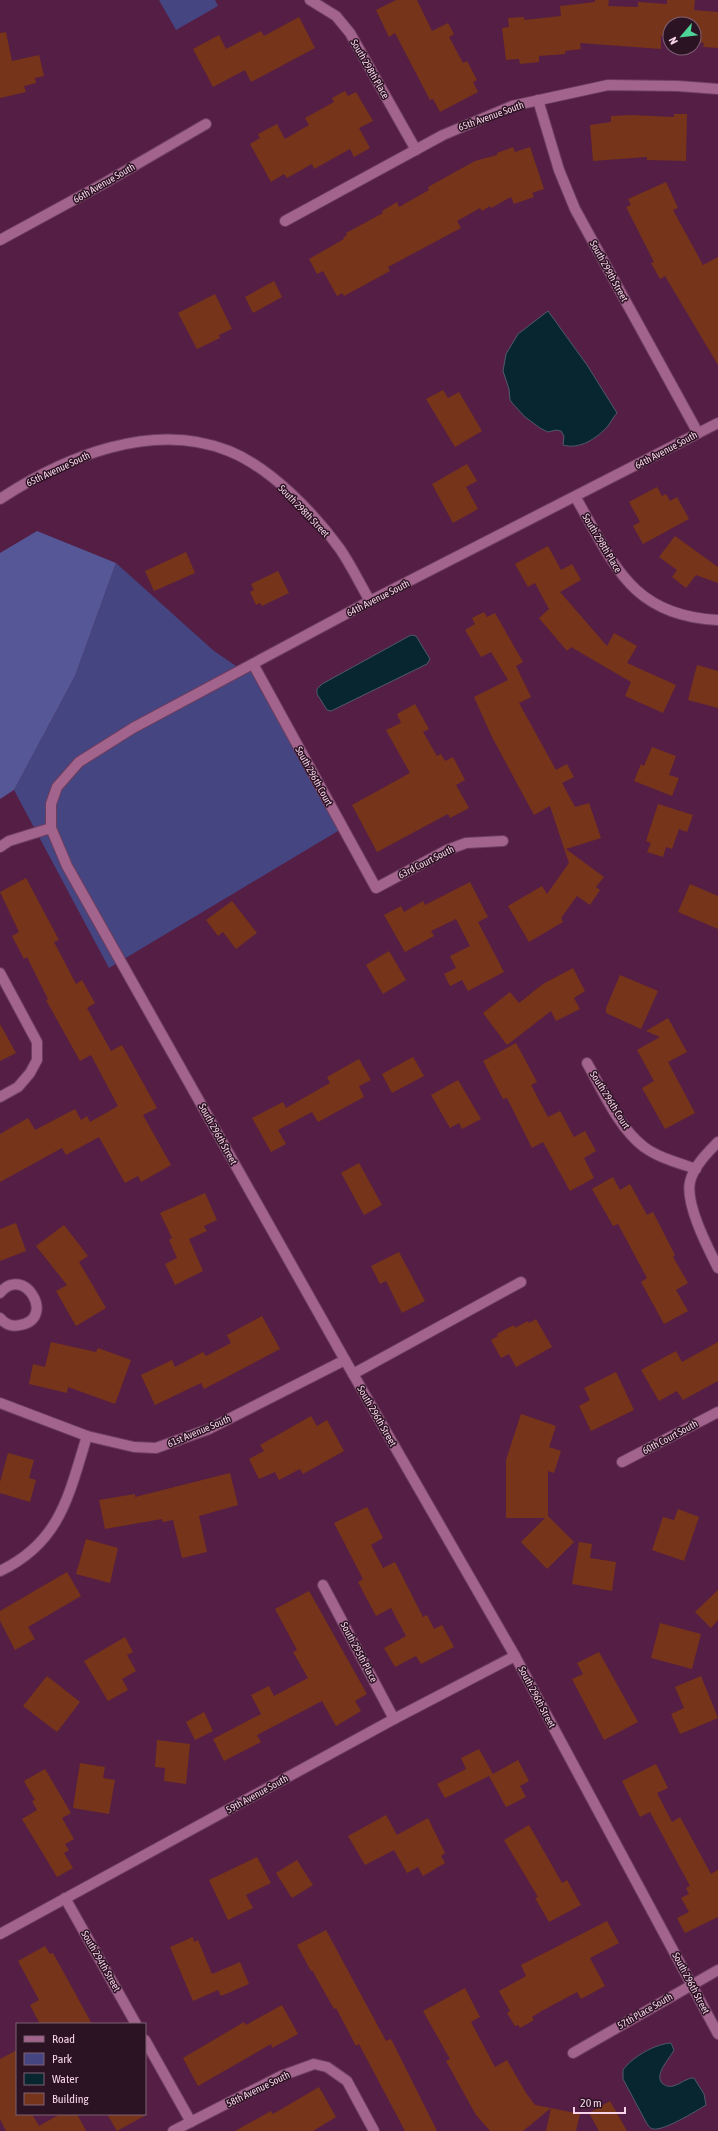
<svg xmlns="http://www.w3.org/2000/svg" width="718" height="2131" font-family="'Asap Condensed',sans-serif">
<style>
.green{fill:#454581}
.forest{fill:#555796}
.water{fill:#072630;stroke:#4f5a68}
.building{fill:#76341a}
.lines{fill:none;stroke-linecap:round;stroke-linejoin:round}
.minor-casing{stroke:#6d3d5f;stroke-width:12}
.tertiary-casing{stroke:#6d3d5f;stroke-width:12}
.minor{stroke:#a2648c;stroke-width:10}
.tertiary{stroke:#a2648c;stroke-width:10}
.labels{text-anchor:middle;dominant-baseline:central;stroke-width:3;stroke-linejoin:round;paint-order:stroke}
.street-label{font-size:10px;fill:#f7d4e9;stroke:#2c1324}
</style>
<rect width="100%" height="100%" fill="#551e44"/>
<g class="green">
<polygon points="159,0 215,0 218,6 176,30"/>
<polygon points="116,563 214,651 242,670 253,664 343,828 109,968 14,790 75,676"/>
</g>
<polygon class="forest" points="37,531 116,563 75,676 14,790 0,799 0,553"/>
<g class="water">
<path d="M548,311L587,365L617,413C613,417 611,422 608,426C597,438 580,450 563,445L564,436L561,431L556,430L548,432L540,428L525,417L513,404L510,400L509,389L503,371L506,354L518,334Z"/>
<polygon points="411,635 416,636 430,659 427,664 331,711 327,710 317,694 317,689 322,684"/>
<path d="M671,2043L674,2050C670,2058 654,2074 662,2083C665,2086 669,2087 673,2086C681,2084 686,2078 694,2078L704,2094L706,2105C696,2111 664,2131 653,2129C649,2128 648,2125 646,2122L623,2079V2070C632,2057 655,2044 671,2043Z"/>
</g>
<g class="building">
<polygon points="396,0 417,0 432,31 448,23 454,34 449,37 463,63 467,61 477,80 473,82 478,92 440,112 433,99 430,100 395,33 389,37 376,10"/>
<polygon points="595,0 609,0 608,6 638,7 638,2 667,4 667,0 695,0 694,10 718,12 718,48 703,47 704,43 694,42 694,24 670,24 670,36 661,36 661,49 580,43 581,49 565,51 565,54 539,56 539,62 520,64 519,59 506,60 502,28 509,27 508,18 524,17 524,20 561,16 560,6 595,2"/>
<polygon points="299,17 315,48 251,82 245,70 213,87 193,49 219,35 226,49 261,31 264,36"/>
<polygon points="6,32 12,61 39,55 44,76 35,78 36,83 24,86 26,92 0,98 0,33"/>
<polygon points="345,91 348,96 356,92 373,121 359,128 370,148 354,157 350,149 314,169 312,164 287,178 284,174 271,182 250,144 260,138 258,134 277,124 285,139 309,125 305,118 334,102 332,98"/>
<polygon points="674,114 687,114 686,161 647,160 647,157 593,161 590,125 611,122 611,116 630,115 674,117"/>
<polygon points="513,147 515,152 530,147 544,189 532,193 534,197 514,204 511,197 491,208 490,206 482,211 480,208 457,221 461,228 388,267 390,271 344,296 342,293 337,296 323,271 317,274 309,259 344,239 343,238 347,235 346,233 383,213 382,211 397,202 399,207 429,190 428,187 475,161 497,155 497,153"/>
<polygon points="666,182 678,208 673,210 703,265 718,257 718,365 665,276 660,279 651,263 654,262 626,207 631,205 628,199"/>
<polygon points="274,281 282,297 253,313 245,297"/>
<polygon points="215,294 232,329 219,335 220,338 197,349 178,313"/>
<polygon points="443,390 448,398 459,392 482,431 455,447 426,399"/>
<polygon points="467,464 477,481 466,487 478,509 453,523 432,484"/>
<polygon points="657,487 662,496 666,494 670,501 677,497 689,519 643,544 633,526 640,522 629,502"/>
<polygon points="675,536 718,567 718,583 696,575 686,588 672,577 677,570 659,557"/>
<polygon points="548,546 561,570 572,564 581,580 560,592 607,646 614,633 637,646 627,663 676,685 663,713 625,696 631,682 571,647 567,651 539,618 549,609 535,583 528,587 515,564"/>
<polygon points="186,552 195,573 154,591 145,571"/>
<polygon points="278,571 289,593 262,606 260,603 256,605 250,592 254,590 251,584"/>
<polygon points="484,612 487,617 495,613 523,662 516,666 531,697 519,703 556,770 567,764 574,777 562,783 575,807 589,803 601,838 566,849 604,877 596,887 600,890 590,905 577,896 561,918 563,922 529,942 508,906 542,886 547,894 569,863 550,806 534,815 492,737 474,697 508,680 491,652 481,657 465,630 475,624 472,618"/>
<polygon points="697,665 718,671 718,708 688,700"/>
<polygon points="415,704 429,729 423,732 437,756 441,754 445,761 453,757 465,780 456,785 469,808 450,818 448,814 377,852 352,805 410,773 386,730 401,723 397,714"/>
<polygon points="652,747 676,756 669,775 679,778 672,796 634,781 641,764 644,766"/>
<polygon points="658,804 693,815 687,832 679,829 672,849 666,847 663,857 647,852 651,843 646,841"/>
<polygon points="26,878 59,940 54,942 76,984 82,980 95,1003 87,1008 111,1051 122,1045 157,1108 143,1115 171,1165 141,1182 138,1176 125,1183 99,1137 66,1155 62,1148 0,1182 0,1134 28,1118 35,1130 75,1109 81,1120 87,1116 90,1122 118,1106 91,1055 80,1061 46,1000 48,999 27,957 24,959 12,936 19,932 0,892"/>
<polygon points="470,882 488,917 478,922 504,972 468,991 462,980 450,986 444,974 456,968 450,956 470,946 456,919 431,931 434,936 405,952 384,915 401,906 404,912 423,901 425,905"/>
<polygon points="690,884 718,896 718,929 678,912"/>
<polygon points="232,901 257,933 236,949 223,932 218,936 206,920"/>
<polygon points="389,951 406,980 383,994 366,965"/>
<polygon points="573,968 585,991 574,998 580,1009 556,1021 551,1011 507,1045 483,1013 510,992 519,1003 543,984"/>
<polygon points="620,975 658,991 641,1029 606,1013 606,1008"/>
<polygon points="668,1018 687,1052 668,1062 695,1113 665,1129 642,1088 654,1081 637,1050 660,1037 646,1031"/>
<polygon points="0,1024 16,1053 0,1061"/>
<polygon points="516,1043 537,1082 531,1085 548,1117 560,1111 574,1137 585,1131 596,1151 584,1158 594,1178 570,1191 543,1142 532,1148 507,1098 503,1099 483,1061"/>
<polygon points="413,1057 424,1076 392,1093 382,1074"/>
<polygon points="359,1059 371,1080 359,1086 364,1097 318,1122 312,1112 278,1130 286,1144 271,1152 252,1118 283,1102 286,1108 330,1083 327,1077"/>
<polygon points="458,1080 481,1119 462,1129 459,1123 450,1128 431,1095"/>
<polygon points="359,1163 382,1205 364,1215 341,1173"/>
<polygon points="613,1177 620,1190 630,1184 647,1215 653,1212 675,1255 673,1257 688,1283 676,1290 688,1311 664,1324 641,1282 647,1278 618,1224 613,1226 592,1189"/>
<polygon points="205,1193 217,1220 204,1226 207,1231 189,1239 203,1271 175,1285 165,1264 177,1258 169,1240 172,1238 160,1213"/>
<polygon points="16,1223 26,1251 0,1261 0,1229"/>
<polygon points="64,1225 88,1256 79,1262 106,1308 76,1326 56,1291 67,1285 36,1246"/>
<polygon points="399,1252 425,1301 402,1313 386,1281 380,1284 371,1266"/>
<polygon points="262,1316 280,1349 204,1389 201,1383 155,1405 141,1375 172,1360 175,1367 203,1352 206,1356 231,1343 227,1335"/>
<polygon points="536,1319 552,1347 516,1367 509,1354 501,1358 491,1340 498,1336 497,1334 514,1325 515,1328 528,1321 529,1323"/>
<polygon points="51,1342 96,1352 98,1348 131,1360 115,1404 68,1387 67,1393 29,1384 33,1364 45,1367"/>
<polygon points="718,1342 718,1381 683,1400 677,1391 659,1401 641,1370 676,1351 682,1362"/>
<polygon points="616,1372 634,1410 591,1431 579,1406 590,1400 584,1388"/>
<polygon points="521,1414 556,1426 549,1447 561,1451 554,1473 548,1471 548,1516 574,1542 547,1569 521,1542 545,1518 506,1518 506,1460"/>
<polygon points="311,1416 317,1426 327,1420 344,1451 303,1474 300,1469 279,1480 275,1472 259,1479 249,1459 264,1451 260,1445"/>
<polygon points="8,1453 34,1460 29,1478 36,1480 30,1502 0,1493 0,1482"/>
<polygon points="230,1473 238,1505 199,1516 207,1552 182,1558 173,1520 163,1522 162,1519 105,1529 99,1500 135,1494 135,1497"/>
<polygon points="367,1507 383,1538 371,1545 383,1568 395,1562 423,1617 427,1615 434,1629 442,1625 454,1647 421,1664 416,1656 395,1667 384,1648 406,1636 391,1608 376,1616 358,1582 363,1579 334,1523"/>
<polygon points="678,1509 699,1517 684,1561 652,1550 663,1517 674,1520"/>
<polygon points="86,1539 118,1548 110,1583 76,1574"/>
<polygon points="579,1542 592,1544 590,1558 616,1562 612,1591 572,1584"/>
<polygon points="67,1572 81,1596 28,1627 35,1639 15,1650 0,1621 0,1611"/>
<polygon points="718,1590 718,1620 711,1628 695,1612"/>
<polygon points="309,1591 367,1694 355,1701 361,1711 336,1726 322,1701 257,1735 261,1742 224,1761 213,1739 261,1714 251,1695 269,1686 274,1696 308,1678 293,1652 297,1650 275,1609"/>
<polygon points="660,1623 701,1634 692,1669 651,1658"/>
<polygon points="125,1637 133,1652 127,1655 136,1671 122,1679 128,1690 108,1701 84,1661"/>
<polygon points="599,1652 638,1722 604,1740 572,1679 583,1674 577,1663"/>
<polygon points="47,1676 80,1702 57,1732 23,1706"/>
<polygon points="701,1676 718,1718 680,1734 671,1714 684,1708 675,1687"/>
<polygon points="204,1712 213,1731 195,1740 186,1722"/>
<polygon points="157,1740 190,1744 186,1784 164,1781 165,1768 155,1767"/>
<polygon points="479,1749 493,1774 445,1798 437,1784 466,1769 461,1758"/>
<polygon points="518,1760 529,1781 520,1786 526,1797 506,1807 489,1776"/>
<polygon points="80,1763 105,1767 103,1778 115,1780 109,1814 73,1808"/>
<polygon points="656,1764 668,1788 657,1793 672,1822 680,1817 711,1874 718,1870 718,1917 685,1933 677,1918 689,1912 681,1898 689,1894 686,1888 690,1886 650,1812 640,1817 622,1781"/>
<polygon points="45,1769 71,1813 62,1818 74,1839 65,1844 69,1850 64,1853 73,1868 57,1877 22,1819 37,1810 32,1801 35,1800 24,1781"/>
<polygon points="386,1815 397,1835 428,1818 445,1853 441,1856 445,1863 423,1876 418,1867 407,1873 394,1850 365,1865 348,1836"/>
<polygon points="529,1825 562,1883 567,1880 581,1905 549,1922 535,1898 538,1897 504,1840"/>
<polygon points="257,1857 271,1883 246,1895 253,1908 228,1920 209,1880"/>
<polygon points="297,1860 313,1885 292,1898 276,1873"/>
<polygon points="607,1921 619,1943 590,1958 605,1986 581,1999 577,1992 540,2012 532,2017 534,2020 520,2028 518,2025 515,2026 507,2013 510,2011 499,1991 526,1976 521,1965"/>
<polygon points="326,1930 386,2041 391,2039 437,2131 405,2131 359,2044 356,2046 336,2008 334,2009 312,1970 311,1971 297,1945"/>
<polygon points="193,1937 194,1942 198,1940 212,1974 240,1962 249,1984 221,1996 218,1990 193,2001 170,1947"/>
<polygon points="45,1946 50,1954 53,1953 92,2024 40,2024 30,2005 39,2000 18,1961"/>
<polygon points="465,1988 480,2017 471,2022 495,2067 507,2060 526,2093 535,2105 551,2108 523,2131 490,2131 476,2115 446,2061 450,2059 423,2011"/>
<polygon points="282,2005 298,2034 272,2048 271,2044 198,2086 183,2058 244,2022 246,2025"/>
<polygon points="17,2050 17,2114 32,2114 39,2126 60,2114 77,2114 86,2131 6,2131 0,2119 0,2059"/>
<polygon points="319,2087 336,2117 313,2131 235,2131 271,2111 273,2114"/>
<polygon points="610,2101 627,2131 599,2131 589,2113"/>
<polygon points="551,2108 580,2114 576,2131 546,2131"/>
<polygon points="107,2114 148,2114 117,2131"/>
</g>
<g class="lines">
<defs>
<g id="minor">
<polyline points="310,0 336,16 350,33 416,150"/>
<polyline points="538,100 559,170 575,209 698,433"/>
<polyline points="285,221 443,135 512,106 608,85 678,86 718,89"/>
<polyline points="0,240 101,185 206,124"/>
<path d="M576,498C614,564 631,616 718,620"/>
<polyline points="370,601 718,423"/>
<polyline points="253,664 376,888 447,850 466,843 503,841"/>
<polyline points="0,847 9,841 51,828"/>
<polyline points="0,973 37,1042 37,1060 30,1073 18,1087 0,1097"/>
<path d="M587,1063C603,1091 618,1127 644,1147C659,1158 679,1163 696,1169"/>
<path d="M718,1142C708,1152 693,1167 690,1182C685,1204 708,1248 718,1268"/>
<path d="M0,1293C24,1263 57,1319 20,1325C12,1327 5,1324 0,1318"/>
<polyline points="353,1374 521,1282"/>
<polyline points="0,1403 87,1436 134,1447 156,1448 209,1429 345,1360"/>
<polyline points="622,1462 718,1412"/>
<path d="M0,1571C61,1542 69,1494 87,1436"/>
<polyline points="323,1585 394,1719"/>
<polyline points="65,1898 136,2024"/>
<polyline points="0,1934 394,1719 515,1656"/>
<polyline points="145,2040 191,2122"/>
<polyline points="573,2053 718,1970"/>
<polyline points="173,2131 281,2076 314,2064 327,2067 347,2081 374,2131"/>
</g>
<path id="tertiary" d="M0,499C64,457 153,420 229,451C271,468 314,513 340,549C351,565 360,584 370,601L133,728L79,762L57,787L51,804V828L67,866L345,1360L515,1656L718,2034"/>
</defs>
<use href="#minor" class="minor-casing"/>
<use href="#tertiary" class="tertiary-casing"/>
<use href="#minor" class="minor"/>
<use href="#tertiary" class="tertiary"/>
</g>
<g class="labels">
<g class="street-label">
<text transform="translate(370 69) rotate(60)">South 298th Place</text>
<text transform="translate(491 116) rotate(-20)">65th Avenue South</text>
<text transform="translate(104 183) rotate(-30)">66th Avenue South</text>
<text transform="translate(609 271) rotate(61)">South 299th Street</text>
<text transform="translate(666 450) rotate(-28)">64th Avenue South</text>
<text transform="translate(58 469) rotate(-25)">65th Avenue South</text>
<text transform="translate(304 511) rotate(46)">South 298th Street</text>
<text transform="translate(602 543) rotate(59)">South 298th Place</text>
<text transform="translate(378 598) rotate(-27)">64th Avenue South</text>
<text transform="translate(314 776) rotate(61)">South 296th Court</text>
<text transform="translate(426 862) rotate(-27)">63rd Court South</text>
<text transform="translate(610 1100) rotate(58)">South 296th Court</text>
<text transform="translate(218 1134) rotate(61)">South 296th Street</text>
<text transform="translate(377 1416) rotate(60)">South 296th Street</text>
<text transform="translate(199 1431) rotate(-23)">61st Avenue South</text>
<text transform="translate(670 1437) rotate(-28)">60th Court South</text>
<text transform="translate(359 1652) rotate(62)">South 295th Place</text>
<text transform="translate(537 1697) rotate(62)">South 296th Street</text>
<text transform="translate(257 1794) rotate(-29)">59th Avenue South</text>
<text transform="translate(101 1961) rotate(60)">South 294th Street</text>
<text transform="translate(691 1983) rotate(62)">South 296th Street</text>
<text transform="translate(645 2011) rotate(-30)">57th Place South</text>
<text transform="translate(258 2089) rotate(-26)">58th Avenue South</text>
</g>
</g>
<rect x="16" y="2023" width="130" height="92" fill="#2c1324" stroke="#7d6073"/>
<rect x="24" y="2036" width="20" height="6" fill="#a2648c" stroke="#7d6073"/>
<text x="52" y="2043" font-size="12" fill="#f7d4e9">Road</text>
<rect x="24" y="2053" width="20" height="12" fill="#454581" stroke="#7d6073"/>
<text x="52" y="2063" font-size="12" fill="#f7d4e9">Park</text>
<rect x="24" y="2073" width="20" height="12" fill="#072630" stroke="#7d6073"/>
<text x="52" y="2083" font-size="12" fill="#f7d4e9">Water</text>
<rect x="24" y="2093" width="20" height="12" fill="#76341a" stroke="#7d6073"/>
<text x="52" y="2103" font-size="12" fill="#f7d4e9">Building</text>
<g transform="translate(682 36) rotate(242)"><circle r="19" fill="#2c1324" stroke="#7d6073"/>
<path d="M0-3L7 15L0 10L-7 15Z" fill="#4ed399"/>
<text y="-6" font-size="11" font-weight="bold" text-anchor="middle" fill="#f7d4e9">N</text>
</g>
<path d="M574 2107v6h51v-6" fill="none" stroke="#f7d4e9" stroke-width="2"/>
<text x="580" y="2107" font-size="12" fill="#f7d4e9" stroke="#2c1324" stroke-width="3" paint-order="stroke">20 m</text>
</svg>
